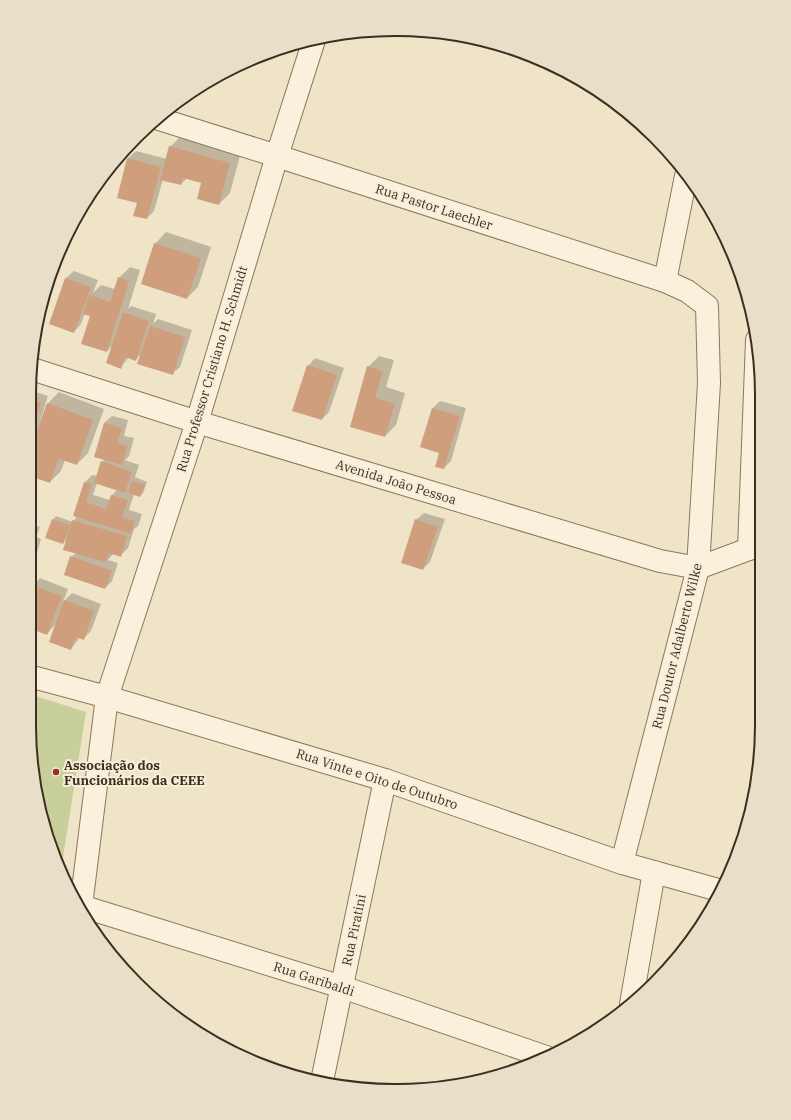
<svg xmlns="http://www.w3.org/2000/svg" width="791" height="1120" font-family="'IBM Plex Serif',serif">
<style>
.green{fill:#c9cf9b}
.shadow{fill:#0003;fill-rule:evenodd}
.building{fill:#cf9f7d}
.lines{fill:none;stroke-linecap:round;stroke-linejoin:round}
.minor-casing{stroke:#8d765c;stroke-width:24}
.minor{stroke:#faf1dc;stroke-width:22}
.poi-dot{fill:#9e2a2b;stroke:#f7eed8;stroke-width:1.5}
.labels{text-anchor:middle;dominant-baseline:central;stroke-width:4;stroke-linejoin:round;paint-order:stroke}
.street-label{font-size:13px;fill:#3d2e20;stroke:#f7eed8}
.poi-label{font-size:13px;font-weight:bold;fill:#3d2e20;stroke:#f7eed8;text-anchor:start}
.rim{fill:none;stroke:#3d2e20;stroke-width:2}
</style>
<rect width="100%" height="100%" fill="#f0e4c8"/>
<polygon class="green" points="29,694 86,712 62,864 42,820 29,725"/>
<g class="shadow">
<polygon points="181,136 241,152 230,193 219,204 202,182 187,178 181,184 163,179 154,211 147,218 138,202 128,158 136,151 167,159 170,147"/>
<polygon points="166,232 211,247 198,287 187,298 155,244"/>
<polygon points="130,267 140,270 128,309 131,306 156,314 153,324 158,319 192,330 180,367 172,374 142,353 135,360 129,357 120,368 113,345 107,351 91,315 85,313 81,324 74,332 50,323 66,278 74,271 98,280 93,293 101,285 115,289 119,278"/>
<polygon points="379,356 394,360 386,387 405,393 396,425 385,436 351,426 368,367"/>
<polygon points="315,358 344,368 329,412 322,419 308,366"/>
<polygon points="30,390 48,396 37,432 29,439"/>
<polygon points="59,392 104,409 88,453 77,464 65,460 61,471 50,482 48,403"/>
<polygon points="440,401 466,408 451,461 444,468 433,408"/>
<path d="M112,416L128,420L124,436L134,438L129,456L125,460L139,465L135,477L147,482L143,493L140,496L134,494L129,510L142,514L138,526L134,529L128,548L121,555L114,553L108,560L118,563L112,581L105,588L71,557L76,553L68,538L63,543L53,520L56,516L73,522L77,516H74L85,482L92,475L97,476L102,462L105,459L95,456L104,423ZM97,483L117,490L112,495L110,500L93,495Z"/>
<polygon points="424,513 445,519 430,562 423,569 416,520"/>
<polygon points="29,524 40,527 36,537 41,539 34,563 29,567"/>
<polygon points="40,578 68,589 63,602 72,593 101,604 91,631 83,639 80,637 71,649 56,624 47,634 34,615 29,613 29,591"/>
</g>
<g class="building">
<polygon points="169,146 230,163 219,205 197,199 201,183 183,178 181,185 160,180"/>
<polygon points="127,158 161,167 147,219 133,216 137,203 117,198"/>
<polygon points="154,243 201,258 187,299 141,284"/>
<polygon points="118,277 129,281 107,352 81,344 90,316 83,314 89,295 110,302"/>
<polygon points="65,278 91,287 74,333 49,324"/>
<polygon points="123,312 149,321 136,361 125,357 121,369 106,363"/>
<polygon points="150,326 185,337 173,375 137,364"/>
<polygon points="307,365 337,375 322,420 292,411"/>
<polygon points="367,366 383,371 375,398 395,404 385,437 350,427"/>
<polygon points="29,399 41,403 29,438"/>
<polygon points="47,403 93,420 77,465 59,459 50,483 29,476 29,453"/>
<polygon points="432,408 460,416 444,469 435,467 439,453 420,447"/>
<polygon points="104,423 122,428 117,443 127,446 122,465 94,457"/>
<polygon points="101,461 132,472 125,493 94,483"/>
<polygon points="132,481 145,485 140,497 128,493"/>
<polygon points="84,482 92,484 86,502 106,509 111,495 128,500 122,517 135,521 131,534 73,516"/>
<polygon points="52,519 70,525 63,544 45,538"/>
<polygon points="415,519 438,527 423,570 401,563"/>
<polygon points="72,520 127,536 121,557 109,553 106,562 63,550"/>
<polygon points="29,528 37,531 32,544 29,543"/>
<polygon points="29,545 34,546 29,562"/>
<polygon points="70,556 112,571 105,589 64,575"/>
<polygon points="32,585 62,596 47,635 29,628 33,616 29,614 29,592"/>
<polygon points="64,600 94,611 84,640 76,637 71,650 49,642"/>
</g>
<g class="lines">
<defs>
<g id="minor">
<polyline points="156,118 277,156 665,281 687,291 707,306 709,383 698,568 622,863"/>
<polyline points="665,281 686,176"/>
<polyline points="32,369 197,422 660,561 698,568 749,549 760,542"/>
<polyline points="749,549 757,340"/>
<polyline points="29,676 107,697 385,780 622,863 722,891"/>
<polyline points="81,906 107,697 197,422 277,156 314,40"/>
<polyline points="81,906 342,987 546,1057"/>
<polyline points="631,1004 654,872"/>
<polyline points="322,1081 385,780"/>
</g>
</defs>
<use href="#minor" class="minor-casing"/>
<use href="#minor" class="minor"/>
</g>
<circle class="poi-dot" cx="56" cy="772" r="4"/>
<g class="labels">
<g class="street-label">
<text transform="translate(434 207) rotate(18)">Rua Pastor Laechler</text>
<text transform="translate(212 369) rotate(-73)">Rua Professor Cristiano H. Schmidt</text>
<text transform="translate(396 482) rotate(17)">Avenida João Pessoa</text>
<text transform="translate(677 646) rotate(-76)">Rua Doutor Adalberto Wilke</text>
<text transform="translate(377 779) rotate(18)">Rua Vinte e Oito de Outubro</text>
<text transform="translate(354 930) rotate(-78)">Rua Piratini</text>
<text transform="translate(314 979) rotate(18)">Rua Garibaldi</text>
</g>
<g class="poi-label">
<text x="64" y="765">Associação dos<tspan x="64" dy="15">Funcionários da CEEE</tspan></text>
</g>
</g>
<path d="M0 0H791V1120H0ZM395 36H396A359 359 0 0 1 755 395V725A359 359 0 0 1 396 1084H395A359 359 0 0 1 36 725V395A359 359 0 0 1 395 36Z" fill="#e8dfc9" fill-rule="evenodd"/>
<path class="rim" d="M395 36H396A359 359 0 0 1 755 395V725A359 359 0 0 1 396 1084H395A359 359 0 0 1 36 725V395A359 359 0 0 1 395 36Z"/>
</svg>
